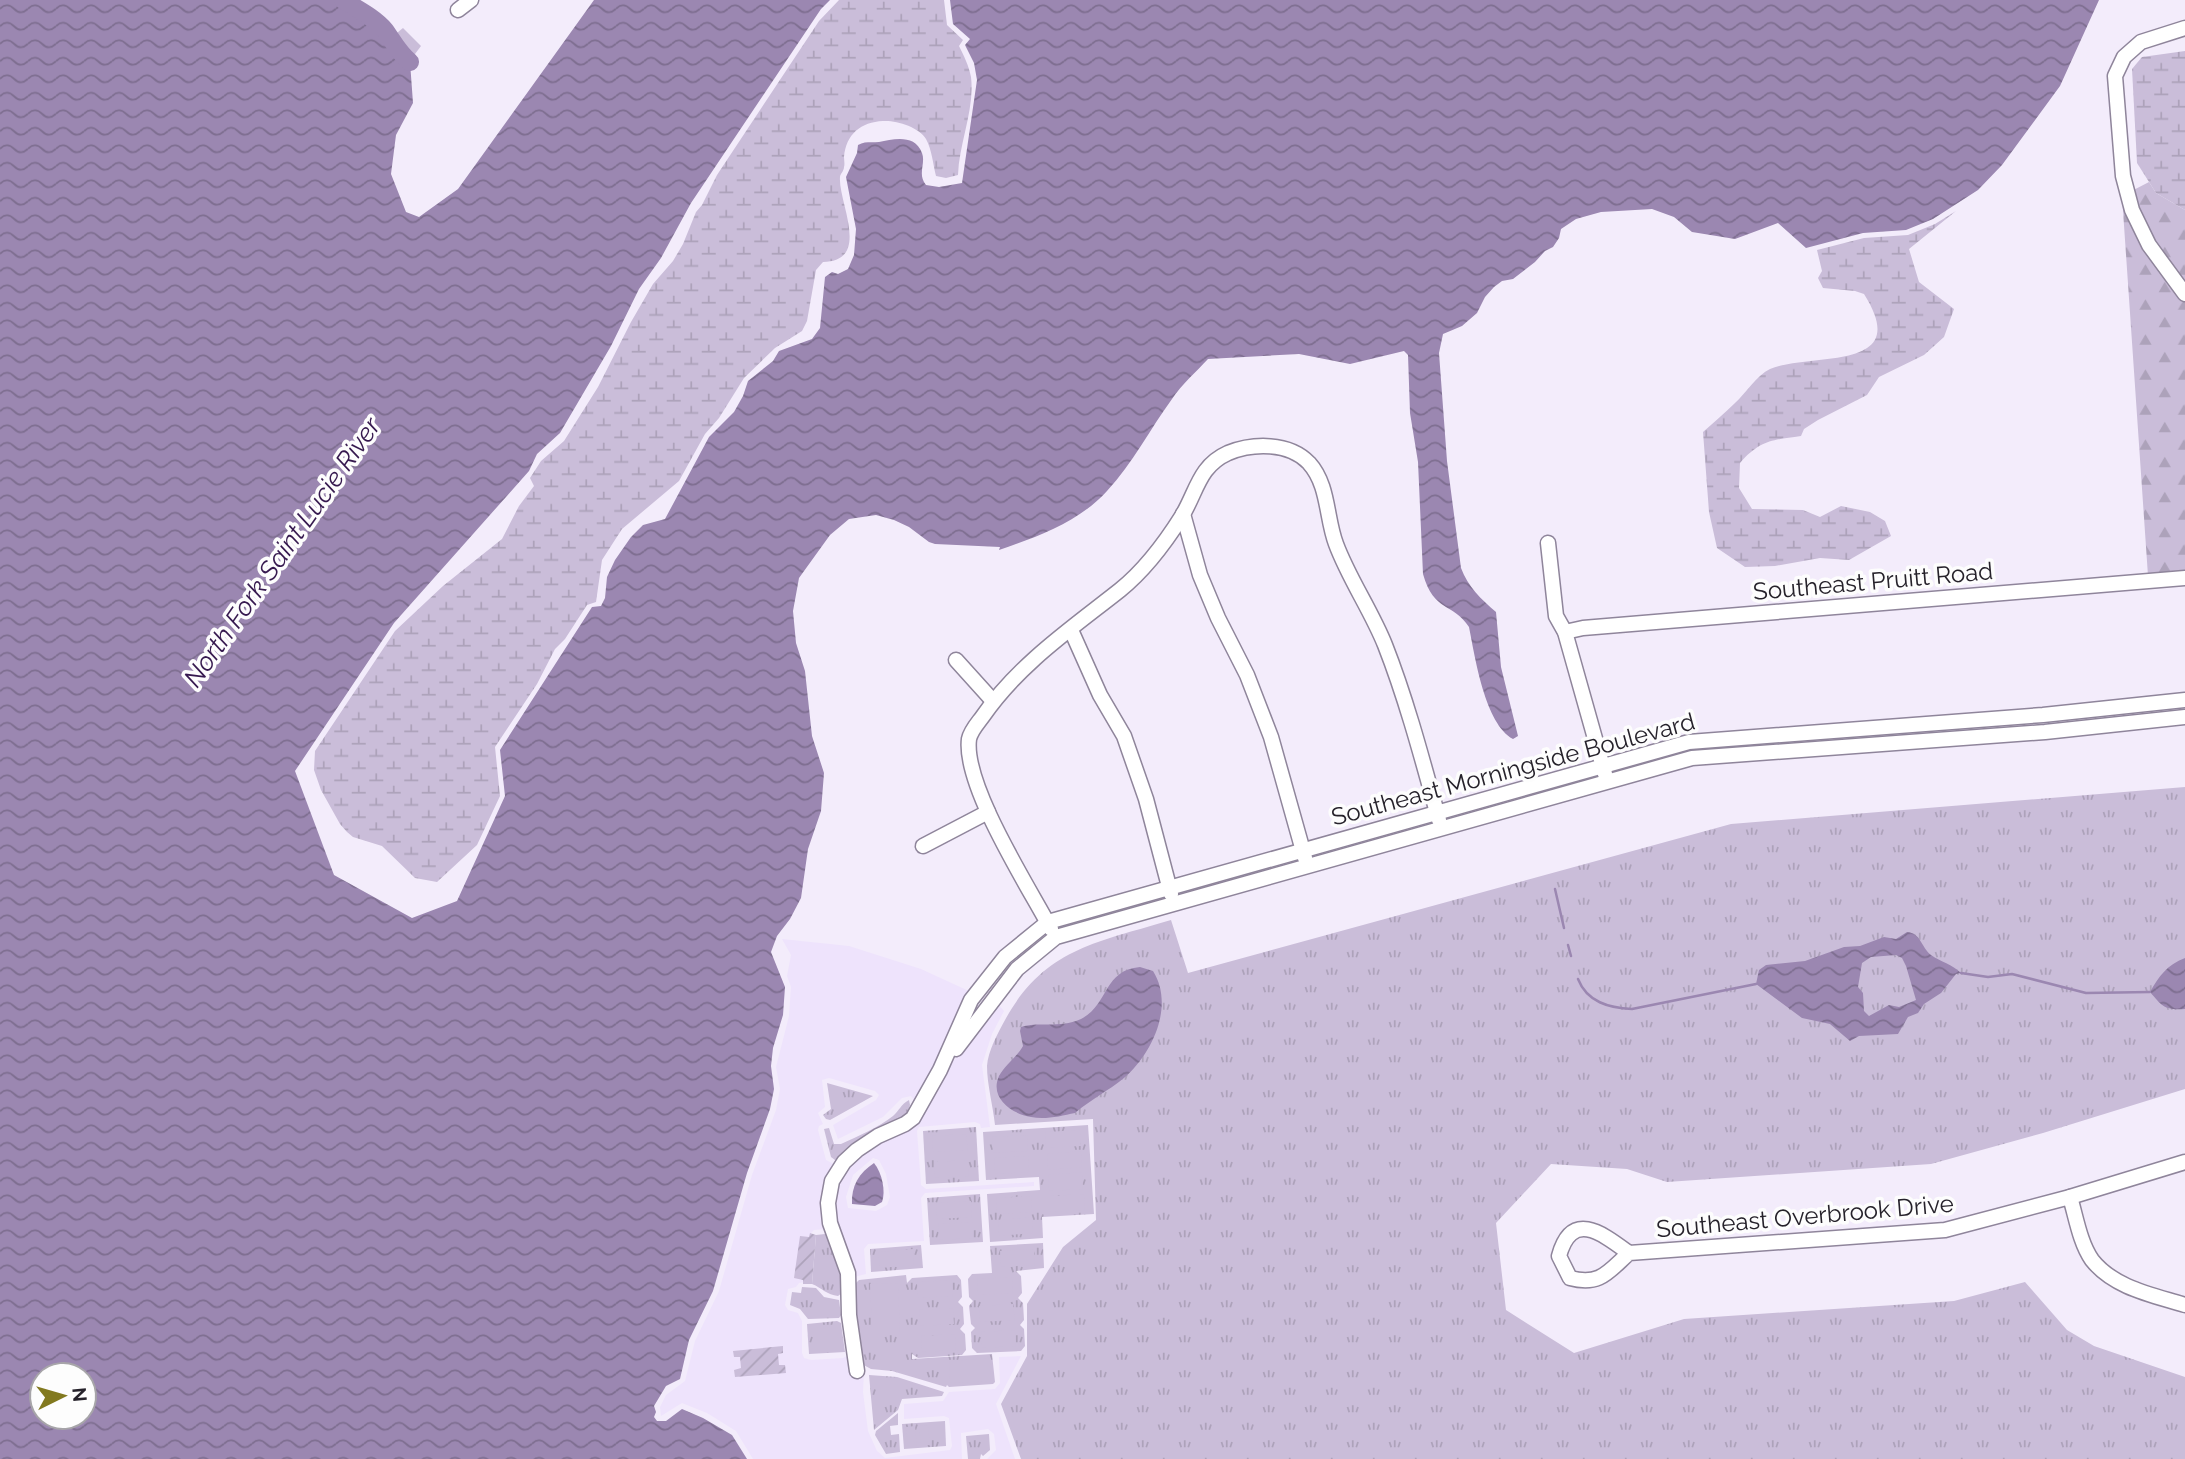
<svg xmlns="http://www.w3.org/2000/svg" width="2185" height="1459" font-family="Raleway,sans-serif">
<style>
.built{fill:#eee3fc;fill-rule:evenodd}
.grass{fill:url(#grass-tufts)}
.forest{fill:url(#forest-firs)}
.wetland{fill:url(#wetland-marsh)}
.garden{fill:url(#garden-furrows)}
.pitch{fill:#cabdd9}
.water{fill:url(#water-waves);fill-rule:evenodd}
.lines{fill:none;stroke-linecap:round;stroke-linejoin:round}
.stream{stroke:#9b87b1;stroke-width:2.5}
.river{stroke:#9b87b1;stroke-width:18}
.minor-casing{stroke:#8f859b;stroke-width:17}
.minor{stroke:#fff;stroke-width:14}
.labels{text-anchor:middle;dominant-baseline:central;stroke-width:7;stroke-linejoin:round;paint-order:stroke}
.street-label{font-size:24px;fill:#26222b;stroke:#fdfdfd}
.water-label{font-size:26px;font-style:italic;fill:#36194f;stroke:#fdfdfd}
</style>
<defs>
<pattern id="grass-tufts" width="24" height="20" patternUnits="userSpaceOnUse" patternTransform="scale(1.75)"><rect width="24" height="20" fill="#cabdd9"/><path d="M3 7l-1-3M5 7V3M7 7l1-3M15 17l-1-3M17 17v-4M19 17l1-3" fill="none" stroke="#ada2ba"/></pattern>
<pattern id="forest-firs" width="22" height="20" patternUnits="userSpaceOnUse" patternTransform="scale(1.75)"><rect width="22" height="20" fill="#cabdd9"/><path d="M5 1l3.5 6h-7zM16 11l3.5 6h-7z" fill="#ada2ba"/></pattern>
<pattern id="wetland-marsh" width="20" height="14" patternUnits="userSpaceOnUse" patternTransform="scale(1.75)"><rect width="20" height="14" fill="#cabdd9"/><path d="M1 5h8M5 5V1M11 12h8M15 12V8" fill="none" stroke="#ada2ba"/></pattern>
<pattern id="garden-furrows" width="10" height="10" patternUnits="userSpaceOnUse" patternTransform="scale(1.75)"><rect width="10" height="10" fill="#cabdd9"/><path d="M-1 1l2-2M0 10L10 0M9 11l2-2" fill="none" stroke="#ada2ba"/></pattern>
<pattern id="water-waves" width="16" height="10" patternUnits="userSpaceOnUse" patternTransform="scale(1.75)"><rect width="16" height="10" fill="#9b87b1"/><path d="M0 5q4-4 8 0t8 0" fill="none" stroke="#7e6e90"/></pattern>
</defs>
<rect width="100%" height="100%" fill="#f3ecfb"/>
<g class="built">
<polygon points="782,939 849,946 921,969 971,992 916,1103 911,1096 902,1098 883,1117 838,1139 833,1125 876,1100 879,1095 875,1091 829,1078 822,1080 825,1107 818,1113 823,1124 819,1126 818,1130 826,1160 836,1165 826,1229 814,1230 811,1233 806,1282 799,1283 796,1287 788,1289 785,1305 788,1310 798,1313 802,1321 802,1353 804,1358 811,1360 843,1358 849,1355 852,1376 863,1375 864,1372 863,1392 868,1431 877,1451 885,1458 950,1450 952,1446 949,1418 944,1416 904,1419 904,1404 943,1401 949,1392 995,1389 1000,1383 999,1357 1021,1356 996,1404 1015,1459 987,1459 996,1450 994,1434 988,1429 961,1433 962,1459 753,1459 736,1431 707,1413 682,1403 661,1416 660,1407 666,1395 685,1381 695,1341 719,1291 752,1175 776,1110 780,1089 776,1067 789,1016 791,987 787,976 791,955"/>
<path d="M997,1003L1004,1011L992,1034L982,1065L990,1127L981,1128L980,1124L975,1122L919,1127L917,1131L921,1185L926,1189L1034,1182V1186L925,1193L921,1198L924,1241L868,1244L864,1249L866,1274L854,1277L836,1222L834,1203L838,1182L849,1165L881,1140L945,1072ZM873,1158L879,1160L886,1174L890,1197L887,1205L876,1211L848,1208L846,1197L853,1175Z"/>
</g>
<g class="grass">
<path d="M2185,787V1089L2043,1133L1931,1164L1667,1182L1627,1169L1551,1164L1496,1223L1506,1310L1574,1353L1684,1319L1954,1301L2025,1282L2067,1330L2094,1346L2185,1377V1459H1021L1001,1404L1027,1356V1304L1063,1247L1096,1220L1093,1119L995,1125C993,1106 987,1084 987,1066C988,1051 998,1033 1005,1020C1044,948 1099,942 1171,920L1188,973L1731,824Z"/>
<polygon points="827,1083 873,1096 830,1120 826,1119 823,1115 831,1109"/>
<path d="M909,1100L910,1105L907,1114L893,1124L879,1128L863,1138L841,1159L835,1160L831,1157L824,1129L829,1128L834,1144H841C858,1136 878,1128 893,1116C899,1111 901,1104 909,1100Z"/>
<polygon points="1088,1125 1094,1214 1042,1217 1043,1238 990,1242 987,1194 1040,1190 1039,1177 986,1180 983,1132"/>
<polygon points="976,1127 979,1181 926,1184 923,1131"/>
<polygon points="980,1194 983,1242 930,1245 927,1198"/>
<path d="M816,1235L825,1234L830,1237L842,1276V1293L838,1296C827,1295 822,1288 812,1284Z"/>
<polygon points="1043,1243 1044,1268 1016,1271 1021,1276 1022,1293 1018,1298 1023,1303 1024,1320 1020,1325 1024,1329 1025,1346 1021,1351 977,1353 972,1348 971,1332 975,1328 971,1324 969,1306 973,1301 969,1297 968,1279 972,1274 992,1273 990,1246"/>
<polygon points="921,1245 923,1268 871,1272 870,1249"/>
<polygon points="906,1275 907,1283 912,1278 957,1275 961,1280 962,1297 958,1302 963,1307 964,1324 960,1329 965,1334 966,1350 962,1355 918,1358 912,1354 912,1359 992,1354 995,1382 993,1384 949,1387 947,1385 946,1387 892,1371 871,1369 860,1363 854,1322 855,1284 859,1280"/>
<polygon points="802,1287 816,1288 824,1297 839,1300 841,1315 839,1318 808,1319 800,1309 790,1305 792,1292 801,1293"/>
<polygon points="837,1321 841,1323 845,1352 809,1354 807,1324"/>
<polygon points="869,1375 897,1377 944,1392 942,1396 902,1399 898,1410 874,1430"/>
<polygon points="898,1413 898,1425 890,1426 891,1435 899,1434 900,1452 886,1454 875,1435 876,1431"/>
<polygon points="945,1421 946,1446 904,1449 902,1424"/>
<polygon points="989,1434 990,1450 983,1456 981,1454 980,1459 968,1459 966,1436"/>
</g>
<polygon class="forest" points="2149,182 2156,193 2185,210 2185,572 2148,576 2122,196"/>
<g class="wetland">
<path d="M839,0H944L947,25L963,40L959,46C964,56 969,66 971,77C975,109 959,143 958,175L946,178L936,176C933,164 932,150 926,139C919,127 896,120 883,121C861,122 846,134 844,157C844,160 845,164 844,167C844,171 840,174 840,177C838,202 872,261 823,262L816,270L807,321L802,331L775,348L744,378L719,418L705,434L679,481L622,529L602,560L596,602L587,605L565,639L555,649L537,684L495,747L500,796L477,845L437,882L415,878L382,846L353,837L347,832L340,824L321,790L314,770L315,751L395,631L443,586L502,539L519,506L534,486L530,478L541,461L564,441L598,387L631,322L653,284L673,261L683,244L696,212L702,205L717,175L819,21Z"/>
<polygon points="2185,51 2185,210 2156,193 2137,163 2132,69 2142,57"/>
<path d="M1956,211L1909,249L1919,282L1954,309L1944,337L1924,355L1879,377L1867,395L1818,420L1804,429L1801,436C1773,440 1760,440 1740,463L1739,488L1752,509L1803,510L1820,517L1841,506L1870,512L1885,521L1891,536L1849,560L1820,558L1775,566L1745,567L1717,548L1709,512L1703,432C1714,422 1725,413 1735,403C1746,393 1757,375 1770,369C1812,352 1914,373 1864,294L1855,291L1823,288L1818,278L1822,271L1817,250L1864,238L1908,235L1935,224Z"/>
</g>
<g class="garden">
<polygon points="810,1233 816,1235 812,1284 803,1284 803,1280 794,1278 800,1236 809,1237"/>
<polygon points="783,1346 783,1353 778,1354 779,1365 785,1365 786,1373 735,1377 734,1370 741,1368 740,1357 734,1357 733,1351"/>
</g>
<g class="pitch">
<polygon points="403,28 421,46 412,58 392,37"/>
<polygon points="1080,1130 1081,1146 1046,1148 1045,1132"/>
<polygon points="966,1134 968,1150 933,1152 932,1136"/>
<polygon points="1027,1135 1028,1151 993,1153 992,1137"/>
<polygon points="1081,1151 1082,1167 1048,1170 1047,1154"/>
<polygon points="1028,1156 1029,1172 995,1174 994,1158"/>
<polygon points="968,1160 969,1176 935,1178 934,1162"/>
<polygon points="1082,1172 1083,1189 1049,1191 1048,1175"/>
<polygon points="1084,1194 1085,1210 1050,1212 1050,1196"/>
<polygon points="1031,1196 1032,1212 997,1214 996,1198"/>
<polygon points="971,1201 972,1217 937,1219 936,1203"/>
<polygon points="1032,1217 1033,1233 999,1236 998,1220"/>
<polygon points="973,1222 973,1238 939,1240 938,1224"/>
<polygon points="913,1249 914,1265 880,1268 878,1252"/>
<polygon points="1034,1249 1035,1265 1001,1267 1000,1251"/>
<polygon points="1012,1277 1013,1293 978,1295 977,1279"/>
<polygon points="952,1280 953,1296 918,1298 917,1282"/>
<polygon points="898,1283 900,1332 872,1332 870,1284"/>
<polygon points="1013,1304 1015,1320 980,1322 979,1306"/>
<polygon points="953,1308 954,1324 920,1326 919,1310"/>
<polygon points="1015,1330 1016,1346 982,1348 981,1332"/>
<polygon points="955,1334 956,1350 922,1352 921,1336"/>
<polygon points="990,1358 991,1381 950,1383 949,1361"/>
<polygon points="928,1425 930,1445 921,1445 919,1426"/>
<polygon points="915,1426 917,1446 908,1446 906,1427"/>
</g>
<g class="water">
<path d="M0,0H343C357,9 374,17 385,30C393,41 399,52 410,62L413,103L396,135L391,174L406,212L419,217L458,189L594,0H830L821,9L691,203L661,258L639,289L611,346L560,433L537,454L529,471L394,623L295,771L334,875L412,918L457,901L505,796L500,750L592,607L601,606L605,598L607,577L615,560L631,537L643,525L665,519L709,437L734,412L743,396L748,381L773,361L779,351L812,339L820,328L825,277L832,272L838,274L848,269L854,255L856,229L846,177L857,153L858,145C865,141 871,143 879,142C894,139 915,134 922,153C926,164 917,174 926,185L939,187L962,183L977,80L974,63L965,45L970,39L953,24L950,0H2099L2060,86L2002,165L1978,190L1933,219L1906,230L1863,233L1806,248L1778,223L1735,239L1692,232L1674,217L1652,209L1601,212L1576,219L1561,229L1559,238L1553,247L1545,251L1535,262L1513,279L1502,281L1494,287L1485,297L1477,313L1462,326L1443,334L1439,353L1447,461L1461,568C1468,587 1481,599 1496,612L1501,667L1518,736L1513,739C1485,724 1475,657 1469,627C1453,602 1434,613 1423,574L1418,462L1410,413L1408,355L1404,351L1350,364L1299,354L1208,359C1196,372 1182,384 1172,399C1150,429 1133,463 1107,491C1079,522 1037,537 999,550L1000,547L935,544L929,542L909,527L894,520L876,515L849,519L830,535L799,578L793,611L796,643L805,671L812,736L824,773L821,811L808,849L801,898L790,919L777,936L771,952L785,987L783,1015L773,1048L771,1066L774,1089L770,1109L747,1173L713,1291L689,1340L680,1379L666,1386L654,1406L656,1412L654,1417L657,1421H666L682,1409L703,1418L732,1435L747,1459H0ZM42,1375H84V1417H42Z"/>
<path d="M1907,932C1921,933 1921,947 1931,955C1941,962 1952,964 1961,973L1956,974L1941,993L1924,1004L1918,1013L1908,1017L1898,1034L1859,1036L1850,1041L1830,1024L1802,1018L1756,984L1759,970L1766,965L1805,961L1844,947L1860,946L1884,937L1896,939ZM1896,955L1902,958L1906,966L1916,1000L1899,1007L1889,1005L1869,1016L1864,1011L1863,993L1858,987L1862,963L1871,957Z"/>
<path d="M2185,958V1009C2164,1010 2163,1007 2150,992C2159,976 2167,965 2185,958Z"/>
<path d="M1140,967L1153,971C1175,1006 1152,1054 1124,1078C1108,1091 1090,1100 1075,1113C1061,1116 1045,1120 1031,1117C1012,1114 989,1098 999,1076C1005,1065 1017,1057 1023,1046L1020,1031L1021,1027C1038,1021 1058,1029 1081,1019C1109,1005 1103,970 1140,967Z"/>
<path d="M874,1163C882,1173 886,1191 882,1202L875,1206L852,1204C851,1186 859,1173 874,1163Z"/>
</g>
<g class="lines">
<g class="stream">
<polyline points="1555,889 1564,928"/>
<polyline points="1568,945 1571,956"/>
<polyline points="1961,973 1988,977 2012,974 2086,993 2150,992"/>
<path d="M1578,979C1587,1002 1609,1008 1632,1009L1756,984"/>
</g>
<path class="river" d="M343,0C357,9 374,17 385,30C393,41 398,52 410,62"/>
<defs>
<g id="minor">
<polyline points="458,10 471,0"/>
<polyline points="2185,28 2141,42 2124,57 2115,76 2123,176 2132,210 2149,245 2185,294"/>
<polyline points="1183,514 1200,575 1218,618 1247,675 1271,737 1305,858"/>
<polyline points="1548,543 1556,616 1565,632 1605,774"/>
<polyline points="1071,630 1100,695 1124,736 1146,799 1171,894"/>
<polyline points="1565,632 1583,628 2185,578"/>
<polyline points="956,660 993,701"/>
<polyline points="923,846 988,812"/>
<path d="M1051,929C1028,886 963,785 969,739C971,730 978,723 983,716C1019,664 1072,628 1120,590C1146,569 1165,543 1182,516C1197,491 1199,466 1228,453C1253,443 1289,442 1309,463C1329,485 1326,518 1336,544C1349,579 1371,610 1385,645C1407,701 1423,762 1439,820"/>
<polyline points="956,1049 1017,969 1056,937 1692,758 2045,732 2185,717"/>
<path d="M2070,1197C2076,1217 2080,1243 2092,1260C2114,1288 2153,1295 2185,1305"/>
<path d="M1629,1253C1603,1234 1572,1209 1559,1256L1570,1278C1600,1286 1608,1272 1629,1253L1945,1230L2070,1197L2185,1162"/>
<polyline points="857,1371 849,1315 848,1273 830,1223 828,1203 832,1181 844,1162 857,1150 878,1136 905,1124 913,1118 940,1070 971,1000 1005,957 1048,922 1689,742 2043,715 2185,700"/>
</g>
</defs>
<use href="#minor" class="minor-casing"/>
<use href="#minor" class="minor"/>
</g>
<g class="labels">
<g class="street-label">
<text transform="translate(1873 581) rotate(-5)">Southeast Pruitt Road</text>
<text transform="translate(1513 769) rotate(-15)">Southeast Morningside Boulevard</text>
<text transform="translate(1805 1216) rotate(-5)">Southeast Overbrook Drive</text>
</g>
<g class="water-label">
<text transform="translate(282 552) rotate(-55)">North Fork Saint Lucie River</text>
</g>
</g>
<g transform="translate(63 1396) rotate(85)"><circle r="33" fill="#fdfdfd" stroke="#a7a5a9" stroke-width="2"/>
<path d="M0-5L12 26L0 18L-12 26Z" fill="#82791f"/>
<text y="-10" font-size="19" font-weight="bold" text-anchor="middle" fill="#26222b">N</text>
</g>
</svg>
